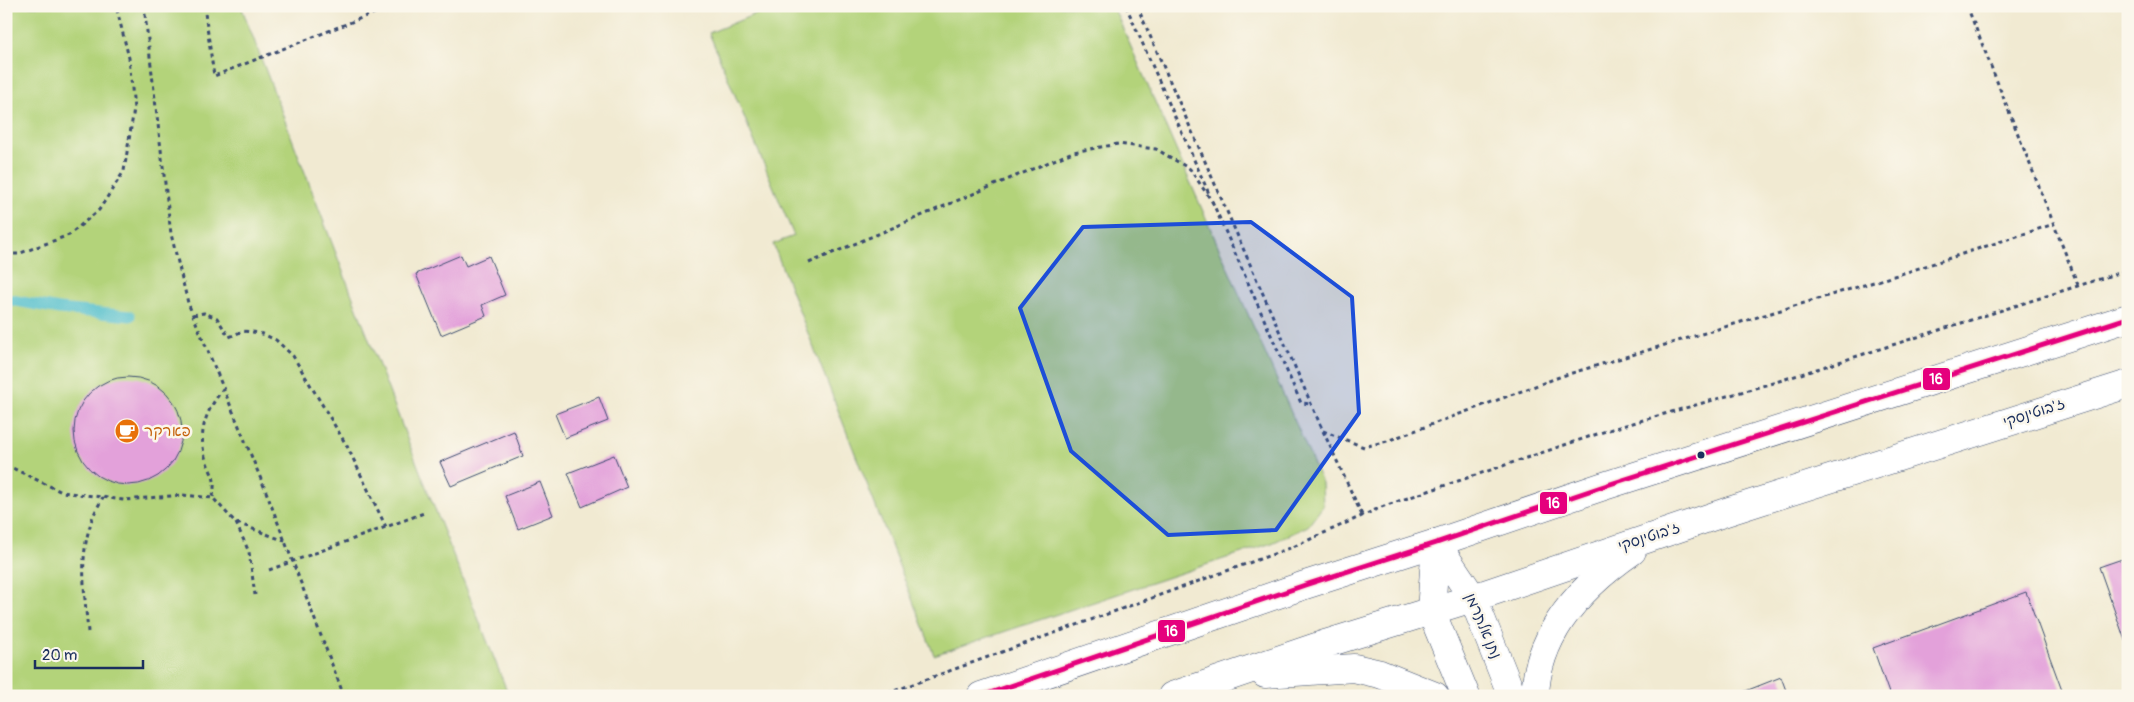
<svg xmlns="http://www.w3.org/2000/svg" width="2134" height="702" font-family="Pangolin,'Playpen Sans Hebrew',sans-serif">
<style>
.green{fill:#b3d37a;stroke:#67816c}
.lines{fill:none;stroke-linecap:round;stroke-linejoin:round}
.stream{stroke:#52bfcc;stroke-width:11}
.building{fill:#e3a1da}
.tertiary-casing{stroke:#3b4b6f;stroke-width:29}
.secondary-casing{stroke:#3b4b6f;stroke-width:29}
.path{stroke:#3b4b6f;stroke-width:3;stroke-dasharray:4 4;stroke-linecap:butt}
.tertiary{stroke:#fff;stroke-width:28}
.secondary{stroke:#fff;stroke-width:28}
.bus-1-casing{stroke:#fbf7ec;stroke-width:9}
.bus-1{stroke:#e5007d;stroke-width:5}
.marked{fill:#1d4ed8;fill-opacity:0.2;stroke:#1d4ed8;stroke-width:4;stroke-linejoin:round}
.bus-dot{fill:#1b2f5e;stroke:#fbf7ec;stroke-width:2}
.labels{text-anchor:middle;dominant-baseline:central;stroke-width:5;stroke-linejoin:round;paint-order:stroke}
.street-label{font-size:15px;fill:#1b2f5e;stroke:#fbf7ec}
.food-label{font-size:15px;fill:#c56008;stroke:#fbf7ec;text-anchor:start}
.line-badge{stroke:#fbf7ec;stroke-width:2}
.badge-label{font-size:14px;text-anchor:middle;font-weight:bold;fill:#fff}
</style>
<rect width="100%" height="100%" fill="#fbf7ec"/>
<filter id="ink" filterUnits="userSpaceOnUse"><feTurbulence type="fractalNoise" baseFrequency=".02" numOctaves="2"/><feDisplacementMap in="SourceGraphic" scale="10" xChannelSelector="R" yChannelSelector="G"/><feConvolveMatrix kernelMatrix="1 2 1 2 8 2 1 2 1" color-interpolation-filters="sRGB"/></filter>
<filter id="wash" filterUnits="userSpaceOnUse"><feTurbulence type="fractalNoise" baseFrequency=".0096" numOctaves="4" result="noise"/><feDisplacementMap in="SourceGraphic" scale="20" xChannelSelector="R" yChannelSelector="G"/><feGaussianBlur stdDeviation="1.12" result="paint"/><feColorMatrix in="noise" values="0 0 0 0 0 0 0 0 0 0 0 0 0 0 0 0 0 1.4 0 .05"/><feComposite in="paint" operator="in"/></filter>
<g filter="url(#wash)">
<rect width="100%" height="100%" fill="#f1ead2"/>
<g class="green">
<polygon points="6,6 241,6 408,441 509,696 6,696"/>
<polygon points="775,6 1113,6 1322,483 1323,506 1308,526 1272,543 934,655 773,244 794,236 709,33"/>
</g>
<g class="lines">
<polyline class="stream" points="6,299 59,309 130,316"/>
</g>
<g id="blocks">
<g class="building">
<polygon points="461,255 466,266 489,256 505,295 482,305 486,316 441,335 416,274"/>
<circle cx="128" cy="431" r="54"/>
<polygon points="599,397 608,421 565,438 555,414"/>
<polygon points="514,431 523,456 451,486 440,462"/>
<polygon points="614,455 627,487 582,507 568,473"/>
<polygon points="540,482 553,515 518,529 505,496"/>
<polygon points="2128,557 2128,646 2127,646 2099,567"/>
<polygon points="2026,592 2064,696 1890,696 1873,648"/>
<polygon points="1781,677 1788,696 1733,696"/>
</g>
</g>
</g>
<g filter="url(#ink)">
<use href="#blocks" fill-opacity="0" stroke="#3b4b6f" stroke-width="1"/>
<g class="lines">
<defs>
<g id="tertiary">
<polyline points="1436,543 1473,598 1512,696"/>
<polyline points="1436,543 1431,611 1466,696"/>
</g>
<g id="secondary">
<polyline points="1265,674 1354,668 1380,674 1435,696"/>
<polyline points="981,696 1305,585 1436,543 1601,487 2128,318"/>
<polyline points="1172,696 1328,643 1473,598 1726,512 2128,384"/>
<path d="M1535,696C1537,633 1583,585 1632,551"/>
</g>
</defs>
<use href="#tertiary" class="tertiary-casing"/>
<use href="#secondary" class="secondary-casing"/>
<g class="path">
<polyline points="144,6 171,234 188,303 265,489 344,696"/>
<polyline points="204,6 214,76 392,6"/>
<polyline points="1126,6 1210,196"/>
<polyline points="1137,6 1323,431 1362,515"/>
<polyline points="1967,6 2078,285"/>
<polyline points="1212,201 1301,403 1312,404"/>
<polyline points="6,254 18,254 69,235 99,210 124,171 134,109 129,58 116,6"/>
<polyline points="809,263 1073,152 1118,144 1156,149 1190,169 1213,203"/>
<polyline points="193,315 204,313 217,318 229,337 243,331 260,333 276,340 293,356 347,446 386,527"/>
<polyline points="1323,431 1364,447 1387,441 1562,376 1907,272 2054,224"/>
<polyline points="6,465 62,492 124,500 183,495 213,498 236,523 249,552 255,595"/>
<path d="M213,497C216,475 213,479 206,460C197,432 206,411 223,389"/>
<polyline points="237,523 285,541"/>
<polyline points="269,570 424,513"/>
<path d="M88,632C85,597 79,560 90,526C92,516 98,507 103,497"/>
<polyline points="880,696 1293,547 1384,506 1612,429 1776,382 2128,270"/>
</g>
<use href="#tertiary" class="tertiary"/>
<use href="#secondary" class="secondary"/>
<defs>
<polyline id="bus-1" points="981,696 1305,585 1436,543 1601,487 2128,318"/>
</defs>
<use href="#bus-1" class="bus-1-casing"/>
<use href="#bus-1" class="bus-1"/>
</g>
</g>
<path class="marked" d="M1251,222L1352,297L1359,413L1276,530L1168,535L1071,451L1020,308L1083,227Z"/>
<defs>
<symbol id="cafe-disc" viewBox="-11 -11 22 22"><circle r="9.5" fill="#e8710a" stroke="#fbf7ec"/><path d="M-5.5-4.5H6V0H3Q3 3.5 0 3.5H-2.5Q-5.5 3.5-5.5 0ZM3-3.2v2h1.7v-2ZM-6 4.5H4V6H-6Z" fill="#fff"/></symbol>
</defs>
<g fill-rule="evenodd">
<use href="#cafe-disc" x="113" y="417" width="28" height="28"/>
</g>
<circle class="bus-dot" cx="1701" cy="455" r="4.5"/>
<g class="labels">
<g class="street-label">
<text transform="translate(2034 413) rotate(-18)">ז'בוטינסקי</text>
<text transform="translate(1649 537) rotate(-18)">ז'בוטינסקי</text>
<text transform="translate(1483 626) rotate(67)">נתן אלתרמן</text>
</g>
<g class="food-label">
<text x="144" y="431">פארקר</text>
</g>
</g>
<g class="line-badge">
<rect x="1922" y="367" width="29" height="24" rx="5" fill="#e5007d"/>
<rect x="1539" y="491" width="29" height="24" rx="5" fill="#e5007d"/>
<rect x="1157" y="619" width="29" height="24" rx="5" fill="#e5007d"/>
</g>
<g class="badge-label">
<text x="1936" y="384">16</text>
<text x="1553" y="508">16</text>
<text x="1171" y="636">16</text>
</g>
<rect width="2134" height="702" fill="none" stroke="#fbf7ec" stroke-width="25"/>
<path d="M35 660v8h108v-8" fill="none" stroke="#1b2f5e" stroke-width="2.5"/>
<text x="42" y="660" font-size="15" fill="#1b2f5e" stroke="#fbf7ec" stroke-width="4" paint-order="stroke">20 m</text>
</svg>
